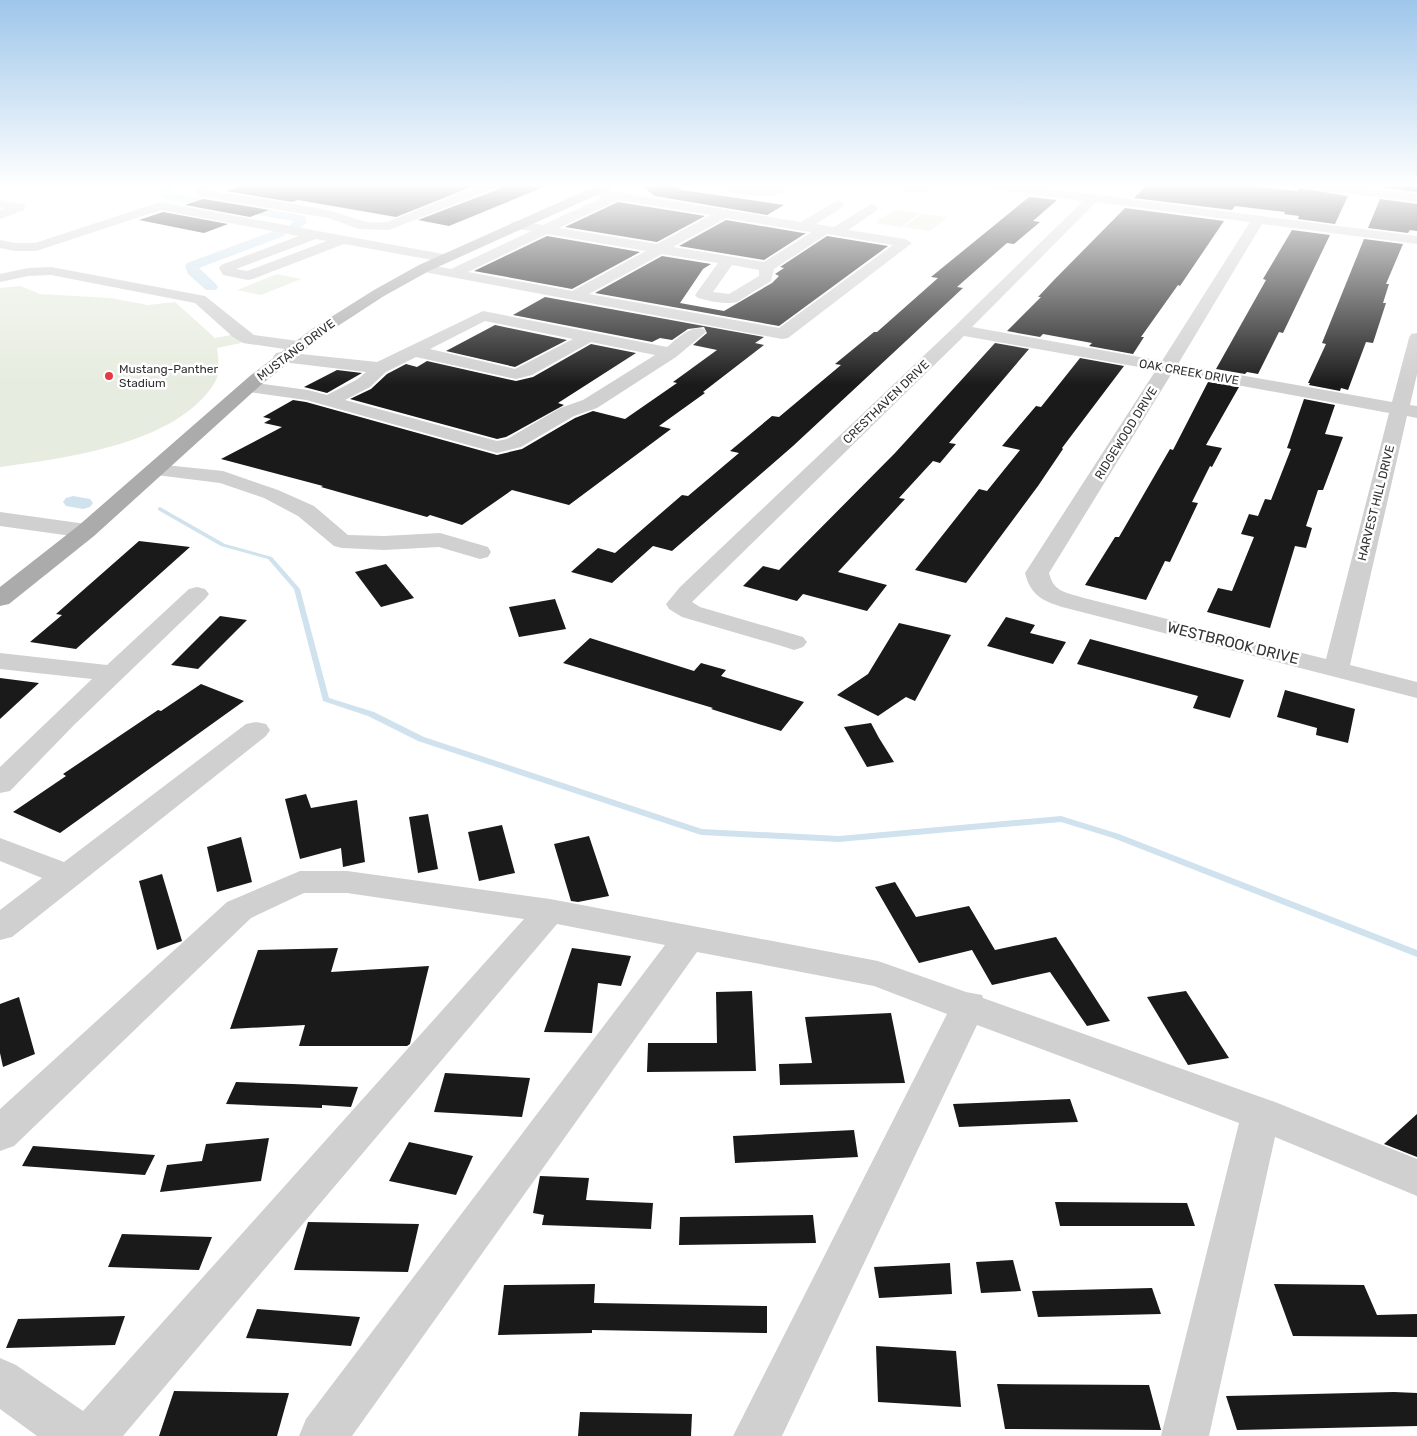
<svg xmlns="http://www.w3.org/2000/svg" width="1417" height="1436" font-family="Rubik,sans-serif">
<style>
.green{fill:#e6ecdf}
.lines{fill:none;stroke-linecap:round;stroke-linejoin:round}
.stream{fill:#cfe2ee;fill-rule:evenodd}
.canal{fill:#cfe2ee;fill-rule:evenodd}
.building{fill:#1a1a1a}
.minor{fill:#d0d0d0;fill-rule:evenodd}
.major{fill:#ababab;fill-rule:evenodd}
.poi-dot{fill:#e63946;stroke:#fff;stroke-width:2}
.labels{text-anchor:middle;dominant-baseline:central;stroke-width:5;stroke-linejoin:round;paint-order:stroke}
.far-street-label{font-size:12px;fill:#333;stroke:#fff}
.far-poi-label{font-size:12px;fill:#333;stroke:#fff;text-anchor:start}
.street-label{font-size:15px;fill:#333;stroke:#fff}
</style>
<rect width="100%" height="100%" fill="#fff"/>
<g class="green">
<polygon points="894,210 920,213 901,227 875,223"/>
<polygon points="922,214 948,217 930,231 903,227"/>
<polygon points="277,274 301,279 261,295 237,290"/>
<path d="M20,286L40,294L111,298L148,305L175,302L215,338L236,334L241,343L217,348C218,359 221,372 215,382C178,444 66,458 0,467V288Z"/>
</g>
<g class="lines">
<polygon class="stream" points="160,507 225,544 272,557 300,589 329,698 374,712 424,737 702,829 839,836 1061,816 1119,834 1417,950 1417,957 1113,838 1061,822 839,842 701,835 418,741 368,716 323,701 294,589 268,559 221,546 158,510 158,508"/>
<g class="canal">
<polygon points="167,184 183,184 169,191 172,193 301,215 305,216 307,222 299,230 294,231 288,227 293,221 165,199 157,193 160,186"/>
<polygon points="279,229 284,230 286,233 284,236 199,268 216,284 218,287 216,290 206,290 188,274 185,266 187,263"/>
<polygon points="73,496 90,499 93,503 90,507 83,509 66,506 63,502 66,498"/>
</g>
</g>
<g class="building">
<polygon points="248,184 479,184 396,217 298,200 292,202 226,191"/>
<polygon points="502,184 551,184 449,226 418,220 499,189"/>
<polygon points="674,184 682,190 784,205 767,215 655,196 643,187"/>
<polygon points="1148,184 1236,184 1298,191 1299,188 1348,196 1335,224 1298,219 1299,216 1284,214 1285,212 1235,206 1232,210 1134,198"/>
<polygon points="1386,184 1417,187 1417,192 1384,188"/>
<polygon points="1029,197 1057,200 1033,221 1040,222 1014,244 1007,243 957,287 963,288 793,446 672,551 653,546 612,583 571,572 598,548 615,553 682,495 688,496 739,453 730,451 772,416 779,417 841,365 835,364 874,332 877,332 938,278 931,277"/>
<polygon points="203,199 269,210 250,217 185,205"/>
<polygon points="1380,199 1417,204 1417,231 1410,230 1408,233 1368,228"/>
<polygon points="618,202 705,216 657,242 565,227"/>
<polygon points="1125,208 1224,221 1180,286 1178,285 1141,337 1144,337 1133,354 1089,346 1092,343 1043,334 1040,337 1007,331 1041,297 1038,297 1053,281"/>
<polygon points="163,212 228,224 204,233 139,220"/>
<polygon points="726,220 803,233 806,233 764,260 679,246"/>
<polygon points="1292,230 1330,235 1283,333 1279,332 1258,374 1247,372 1245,374 1216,369 1266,280 1263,279"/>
<polygon points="547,236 640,252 572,289 474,271"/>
<polygon points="827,236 888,246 779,326 595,293 662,256 711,264 703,269 680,303 724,311 772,283 779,276 775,274 784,268 780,267"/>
<polygon points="1364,239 1403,244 1386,284 1389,284 1383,303 1386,303 1373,343 1366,342 1348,390 1341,388 1340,391 1309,385 1310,383 1308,383 1326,344 1322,343"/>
<polygon points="545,297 764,337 755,343 764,345 703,392 705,393 659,426 671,429 569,505 512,490 462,525 430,515 427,517 321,487 323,486 221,459 282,427 264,423 271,419 263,417 293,400 306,402 497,455 522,449 575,418 593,411 625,419 677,383 673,382 717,350 693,345 707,333 704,327 688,329 672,340 660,338 652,342 513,315"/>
<polygon points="495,325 567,340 515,367 446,351"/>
<polygon points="995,343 1029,349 949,443 956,444 940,463 933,461 899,498 905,499 838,572 887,585 867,611 803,594 797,601 743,586 763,566 779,570 895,453"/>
<polygon points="591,344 636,353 558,403 564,405 506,437 497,439 350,399 371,389 387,374 406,364 417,367 427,361 516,381 533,377"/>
<polygon points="1080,358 1124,366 1062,448 1063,449 1038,486 966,583 915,570 979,489 987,491 1020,450 1002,446 1036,406 1041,407"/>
<polygon points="337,370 362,373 327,393 304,387"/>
<polygon points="1208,382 1239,387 1206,445 1222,448 1212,467 1210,466 1192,502 1198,503 1170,562 1165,561 1146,600 1085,585 1115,537 1119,537 1170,449 1173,450"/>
<polygon points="1304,399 1335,405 1325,434 1343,437 1323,490 1318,490 1306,526 1312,528 1306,548 1295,546 1270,628 1207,612 1218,588 1232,591 1254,537 1241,534 1249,514 1258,516 1265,499 1271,500 1291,449 1287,448"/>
<polygon points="139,541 190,547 76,649 30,642 62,615 56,614"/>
<polygon points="386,564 414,598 381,607 355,572"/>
<polygon points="555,599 566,629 519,637 509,607"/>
<polygon points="220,616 247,620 198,669 171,665"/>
<polygon points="1006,617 1035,625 1030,633 1066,642 1053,664 987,646"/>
<polygon points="899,623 951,635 915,701 906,697 878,716 837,695 868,674"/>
<polygon points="590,638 694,671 701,663 726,670 721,676 804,702 781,731 711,709 713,708 563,663"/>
<polygon points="1090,639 1244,680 1230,718 1193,708 1198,696 1077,664"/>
<polygon points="0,678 39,683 0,719"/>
<polygon points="201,684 244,701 60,833 13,812 66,776 63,774 158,710 161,711"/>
<polygon points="1285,690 1355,709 1348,743 1316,735 1317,728 1277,717"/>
<polygon points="871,723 879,738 894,762 867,767 844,727"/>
<polygon points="306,794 311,808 357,800 365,862 343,867 341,848 300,859 285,799"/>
<polygon points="428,814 438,869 418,873 409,817"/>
<polygon points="502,825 515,873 479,881 468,832"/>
<polygon points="589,836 609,896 578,902 571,901 554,844"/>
<polygon points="241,837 252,882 217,892 207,847"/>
<polygon points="162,874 182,941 157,950 139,881"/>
<polygon points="895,882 916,917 969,906 995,950 1056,937 1110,1021 1087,1026 1050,972 992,985 972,950 919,963 875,887"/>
<polygon points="338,948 331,972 429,966 410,1044 407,1046 299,1046 305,1025 230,1029 258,950"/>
<polygon points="572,948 631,956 621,986 598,983 592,1033 544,1032"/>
<polygon points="752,991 756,1071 647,1072 648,1043 717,1043 716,992"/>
<polygon points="1186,991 1229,1058 1188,1065 1147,997"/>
<polygon points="19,997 35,1054 3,1067 0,1053 0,1004"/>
<polygon points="891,1013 905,1083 780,1085 779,1064 812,1063 805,1017"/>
<polygon points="445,1073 530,1078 522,1117 434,1112"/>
<polygon points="236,1082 293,1084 358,1087 351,1107 322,1105 322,1108 226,1104"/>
<polygon points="1070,1099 1078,1122 959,1127 953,1104"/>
<polygon points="1417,1114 1417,1157 1384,1144"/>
<polygon points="854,1130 858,1157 735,1163 733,1136"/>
<polygon points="269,1138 261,1181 160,1192 167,1165 202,1161 206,1144"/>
<polygon points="409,1142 473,1156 456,1195 389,1181"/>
<polygon points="33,1146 155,1155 145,1175 22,1166"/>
<polygon points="540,1176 589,1178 586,1200 653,1203 651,1229 542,1225 544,1215 533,1213"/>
<polygon points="1055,1202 1187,1203 1195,1226 1060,1226"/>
<polygon points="813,1215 816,1243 679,1245 680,1217"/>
<polygon points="308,1222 419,1224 408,1272 294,1270"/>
<polygon points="122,1234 212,1237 199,1270 108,1267"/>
<polygon points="1013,1260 1021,1291 981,1293 976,1262"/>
<polygon points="950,1263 952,1294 879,1298 874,1267"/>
<polygon points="595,1284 594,1303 767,1306 767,1333 592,1330 592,1333 498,1335 504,1285"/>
<polygon points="1274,1284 1364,1285 1377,1315 1417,1314 1417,1337 1293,1336"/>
<polygon points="1152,1288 1161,1314 1038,1317 1032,1291"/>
<polygon points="257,1309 360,1317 351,1346 246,1338"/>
<polygon points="125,1316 115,1345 6,1348 18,1319"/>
<polygon points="876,1346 956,1351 961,1407 878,1402"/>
<polygon points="997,1384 1149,1385 1161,1430 1005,1429"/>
<polygon points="174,1391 289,1393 277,1436 159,1436"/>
<polygon points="1394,1392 1417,1393 1417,1426 1237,1430 1226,1396"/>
<polygon points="580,1412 692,1414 691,1436 578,1436"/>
</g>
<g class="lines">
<g class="minor">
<path d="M197,184H212L206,190C248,197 290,202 331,211C353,216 362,225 387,222L484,184H500L498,187L389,230L359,229L328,218L198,196L193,188Z"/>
<path d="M709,184L780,187L786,191C777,201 718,194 709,184Z"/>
<path d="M894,184H939C929,195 903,196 894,184Z"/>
<path d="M979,184H1012L1417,236V244L1262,224L1178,364L1392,402L1409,338L1411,334L1417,333V374L1410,405L1417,406V418L1407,416L1350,665L1417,682V698L1066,608C1045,602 1031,597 1025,573L1156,370L964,336L692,602L700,607L803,637L807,642L803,647L794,650L785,647L682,617L669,609L666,604L680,587L954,327L1083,201L985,188ZM1096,202L1250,222L1162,361L972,327ZM1172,373L1389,413L1326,659L1084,598C1066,592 1054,593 1049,573Z"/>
<polygon points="1296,184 1331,184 1417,194 1417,202 1302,188"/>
<path d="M592,188L801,222L838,200L844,204L843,207L816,224L834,227L871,204L876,205L877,208L876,211L848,230L905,239L912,243L788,338L782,339L424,272L419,271L417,268L419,265L424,264L451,269L531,231L512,228L510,225L512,222L517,221L543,225L603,197L588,195L586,192ZM618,200L711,215L657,244L559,228ZM726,218L803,231L812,232L764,262L673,247ZM547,234L646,251L572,291L468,272ZM827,234L893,245L779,328L589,294L662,254L718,263L695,295L698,298C709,301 726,305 737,302L771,281L774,269ZM732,265L759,270V276L729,294L713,292Z"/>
<polygon points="0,200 24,204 25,207 24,210 0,219 0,210 4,209 0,208"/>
<path d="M160,202L443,254L448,255L450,258L448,261L443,262L344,244L253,279L248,280L223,275L219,268L221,265L299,236L161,210L36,251H15L0,248V240L15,243H35ZM316,239L327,241L247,271L236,269Z"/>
<polygon points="51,267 205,296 254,335 298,341 304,342 306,346 304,350 298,351 243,343 233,337 195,303 51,275 28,276 0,282 0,274 28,268"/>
<path d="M483,311L667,347C677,339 690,325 704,329L706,332L676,357L597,408L574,416L521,447L497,453L306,400L249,392L243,391L240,387L243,383L249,382L308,390L327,395L358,379L366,372L282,362L276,361L273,357L276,353L282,352L377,362ZM485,321L573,339L515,369L430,349ZM591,342L655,355L583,400L560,408L507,439L497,441L345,400L370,387L386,372L416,357L516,379L532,375Z"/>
<polygon points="155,464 223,471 278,490 314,506 348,535 384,536 440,533 488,547 491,552 488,557 480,559 439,547 384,550 342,548 334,546 298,516 264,498 220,483 148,474 145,470 148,466"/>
<polygon points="0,512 86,524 94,526 97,531 94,536 86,538 0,526"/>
<polygon points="197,587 205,589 209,594 205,599 74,725 10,791 0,793 0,767 92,679 0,669 0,653 107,665 189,589"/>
<polygon points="256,722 266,724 270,730 266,736 12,937 0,940 0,910 42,878 0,861 0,838 64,862 246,724"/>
<polygon points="300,871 347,871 550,899 878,961 966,992 982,995 983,998 1275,1102 1417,1159 1417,1196 1275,1137 1209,1436 1161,1436 1239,1123 977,1025 782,1436 733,1436 947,1014 874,986 697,952 352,1436 299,1436 306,1419 665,945 557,924 123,1436 37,1436 0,1409 0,1358 16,1365 83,1411 524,919 347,893 304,893 251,918 14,1146 0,1151 0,1109 227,902"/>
</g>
<polygon class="major" points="600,184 616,184 614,187 429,271 384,296 324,335 263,383 94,536 9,604 0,606 0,587 78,526 251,375 312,329 374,290 419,265"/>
</g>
<linearGradient id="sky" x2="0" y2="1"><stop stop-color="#9ec6ea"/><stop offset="0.48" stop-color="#fff"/><stop offset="1" stop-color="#fff" stop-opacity="0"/></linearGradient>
<rect width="1417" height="385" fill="url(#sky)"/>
<circle class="poi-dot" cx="109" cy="376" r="5"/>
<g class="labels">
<g class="far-street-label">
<text transform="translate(296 350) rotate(-37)">MUSTANG DRIVE</text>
<text transform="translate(1189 372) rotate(10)">OAK CREEK DRIVE</text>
<text transform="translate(886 402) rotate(-44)">CRESTHAVEN DRIVE</text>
<text transform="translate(1126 433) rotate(-58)">RIDGEWOOD DRIVE</text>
<text transform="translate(1376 503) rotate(-76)">HARVEST HILL DRIVE</text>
</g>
<g class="far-poi-label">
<text x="119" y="369">Mustang-Panther<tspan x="119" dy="14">Stadium</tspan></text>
</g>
<g class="street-label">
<text transform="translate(1233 643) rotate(14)">WESTBROOK DRIVE</text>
</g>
</g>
</svg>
